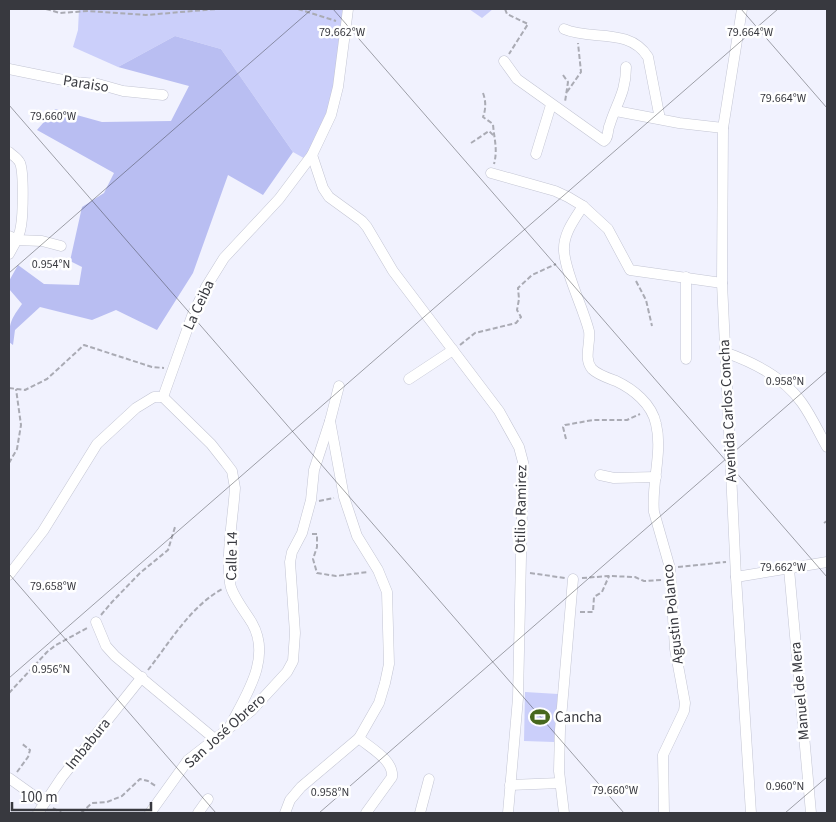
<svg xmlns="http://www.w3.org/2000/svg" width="836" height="822" font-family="'Source Sans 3',sans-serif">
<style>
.green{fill:#cbcffa}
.forest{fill:#b9bef2}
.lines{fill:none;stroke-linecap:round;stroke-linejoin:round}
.minor-casing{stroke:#c3c5d3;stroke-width:11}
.path{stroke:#aaabb4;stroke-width:2;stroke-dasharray:5 2.5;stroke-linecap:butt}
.minor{stroke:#fff;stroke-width:10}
.ticks{fill:none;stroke:#38393f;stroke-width:1;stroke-opacity:0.45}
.labels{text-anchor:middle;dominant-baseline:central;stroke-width:5;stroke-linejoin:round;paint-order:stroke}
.street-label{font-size:15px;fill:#38393f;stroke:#fff}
.poi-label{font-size:15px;fill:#38393f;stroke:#fff;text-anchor:start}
.ticks-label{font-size:12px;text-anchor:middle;fill:#38393f;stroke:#fff;stroke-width:5;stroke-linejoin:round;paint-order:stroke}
</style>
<rect width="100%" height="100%" fill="#f1f2fe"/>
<g class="green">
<polygon points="79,9 348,9 334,106 309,161 293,152 221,49 175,36 118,67 73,47 78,30"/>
<polygon points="469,9 493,9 482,18"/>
<polygon points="525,692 558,694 554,742 524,741"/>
</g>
<path class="forest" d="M175,36L221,49L293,152L263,195L228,175L193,273L157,330L116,310L92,320L40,307L15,330L13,345L9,342C9,323 11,319 22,304L9,289V281L18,265L44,284L79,285L82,267L70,261L82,207L104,193L114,173L37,130L55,109L102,122L171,121L189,86L118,67Z"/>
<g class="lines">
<defs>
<g id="minor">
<polyline points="742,9 723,128 722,283 736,577 751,813"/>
<path d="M564,29C591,41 629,27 648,57L660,119"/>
<path d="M504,61L517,79L604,141C609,138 607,130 610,124C617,102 626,92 626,67"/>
<polyline points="9,69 73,82 98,84 123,91 163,95"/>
<polyline points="616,111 679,123 723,128"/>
<path d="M9,152C12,155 18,158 20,163C24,172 23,215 21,226C20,236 14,245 9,254"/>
<polyline points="536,154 551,105"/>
<polyline points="312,155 323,188 329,197 362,221 367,227 393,271 499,411 519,447 523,462 518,698 508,813"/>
<polyline points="491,173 555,191 568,197 583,206 608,229 630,270 722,283"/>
<path d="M583,206C574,220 563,234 564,251C566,275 583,307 589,331C591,343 583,358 592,369C598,375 608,378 616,381C633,389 652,404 656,424C663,452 651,484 654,512L670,568L675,649L685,703L684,711L663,755L664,813"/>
<polyline points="9,236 17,240 42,241 61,246"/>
<path d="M724,352C753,362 784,377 802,403C812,417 819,433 827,447"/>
<polyline points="686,359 686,277"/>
<polyline points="409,379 453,350"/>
<polyline points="163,397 192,316 206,287 224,258 279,199 312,155 331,115 338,87 348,9"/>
<path d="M163,397L211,444L226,463L232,471L235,488C233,518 226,554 230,583C231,594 246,613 252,623C272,658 246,695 230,726"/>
<polyline points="600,475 614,478 656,477"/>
<polyline points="789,569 811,813"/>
<polyline points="9,575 43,531 97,444 136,408 154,397 163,397"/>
<polyline points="736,577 827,562"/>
<polyline points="96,622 106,646 115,656 216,740"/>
<path d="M359,738C370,748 394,760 392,777L366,813"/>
<polyline points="9,778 44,803"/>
<polyline points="510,785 560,783"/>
<polyline points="38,813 62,777 142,677"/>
<polyline points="150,813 188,760 251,711 287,672 293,661 295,633 290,562 292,552 302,533 311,500 314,470 330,421 339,386"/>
<polyline points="198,813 208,799"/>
<polyline points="285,813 290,800 301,787 359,738 379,703 385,683 389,664 387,592 378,570 357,536 344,497 330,421"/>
<polyline points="420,813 429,779"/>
<polyline points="564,813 559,771 560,730 573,579"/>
</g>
</defs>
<use href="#minor" class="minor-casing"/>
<g class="path">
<polyline points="46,9 60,13 88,11 146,15 217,9"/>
<polyline points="298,9 336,21"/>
<polyline points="505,9 507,14 528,24 509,54"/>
<polyline points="563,75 568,82 565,102"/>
<polyline points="567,92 581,72 578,43"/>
<path d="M483,93C486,101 486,109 483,117L493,124C494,139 498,149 494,164"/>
<polyline points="471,143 489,131 494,136"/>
<polyline points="636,281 646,300 652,326"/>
<polyline points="460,345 475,333 516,323 521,317 517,310 519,299 518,288 532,275 556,264"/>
<polyline points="9,388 25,390 47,379 84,345 152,367 164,368"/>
<polyline points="566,439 563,427 565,425 593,420 627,420 640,414"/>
<polyline points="9,463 17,449 21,425 16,389"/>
<polyline points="319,501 334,498"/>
<polyline points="824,523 827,521"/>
<polyline points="312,534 317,534 317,547 313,559 317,573 336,576 368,572"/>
<polyline points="678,567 726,562"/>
<polyline points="530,573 565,578"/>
<polyline points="582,578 609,576 635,577 644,581 661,580"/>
<polyline points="580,612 593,612 594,597 602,592 609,576"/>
<polyline points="101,615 112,602 140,573 168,550 175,527"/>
<path d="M148,670C170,642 190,607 222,589"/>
<polyline points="9,693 47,652 56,645 89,627"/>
<polyline points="17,772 28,757 30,750 21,743"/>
<polyline points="53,808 62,813"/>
<polyline points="81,813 92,803 107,802 122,796 140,779 148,781 157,787"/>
</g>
<use href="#minor" class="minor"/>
</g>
<path class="ticks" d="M333,9L827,577M741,9L827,108M9,105L624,813M9,273L312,9M9,574L216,813M9,678L778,9M319,813L827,371M785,813L827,777"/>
<defs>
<symbol id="stadium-bare" viewBox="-9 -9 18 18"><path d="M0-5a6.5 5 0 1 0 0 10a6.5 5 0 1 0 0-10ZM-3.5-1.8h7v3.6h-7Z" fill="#47681e" stroke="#fff" stroke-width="2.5" paint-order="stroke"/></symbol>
</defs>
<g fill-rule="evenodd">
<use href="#stadium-bare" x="526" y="703" width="28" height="28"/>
</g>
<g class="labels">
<g class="street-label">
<text transform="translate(86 84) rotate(9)">Paraiso</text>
<text transform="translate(199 305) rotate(-65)">La Ceiba</text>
<text transform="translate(728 411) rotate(-93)">Avenida Carlos Concha</text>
<text transform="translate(521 509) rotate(-89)">Otilio Ramirez</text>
<text transform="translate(232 556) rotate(-89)">Calle 14</text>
<text transform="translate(673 614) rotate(-96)">Agustin Polanco</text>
<text transform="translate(800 691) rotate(-95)">Manuel de Mera</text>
<text transform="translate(225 731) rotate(-42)">San José Obrero</text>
<text transform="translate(88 744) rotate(-51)">Imbabura</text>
</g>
<g class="poi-label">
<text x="555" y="717">Cancha</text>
</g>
</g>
<g class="ticks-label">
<text x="342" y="36">79.662°W</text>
<text x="750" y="36">79.664°W</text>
<text x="783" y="102">79.664°W</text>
<text x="53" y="120">79.660°W</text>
<text x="51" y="268">0.954°N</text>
<text x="785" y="385">0.958°N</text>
<text x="783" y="571">79.662°W</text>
<text x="53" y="590">79.658°W</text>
<text x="51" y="673">0.956°N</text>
<text x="785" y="790">0.960°N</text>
<text x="615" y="794">79.660°W</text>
<text x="330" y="796">0.958°N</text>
</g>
<rect width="836" height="822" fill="none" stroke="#38393f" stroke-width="20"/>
<path d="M12 802v8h139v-8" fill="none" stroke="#38393f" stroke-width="2.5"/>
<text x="20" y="802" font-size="15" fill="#38393f" stroke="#ffffff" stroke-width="4" paint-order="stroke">100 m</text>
</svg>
